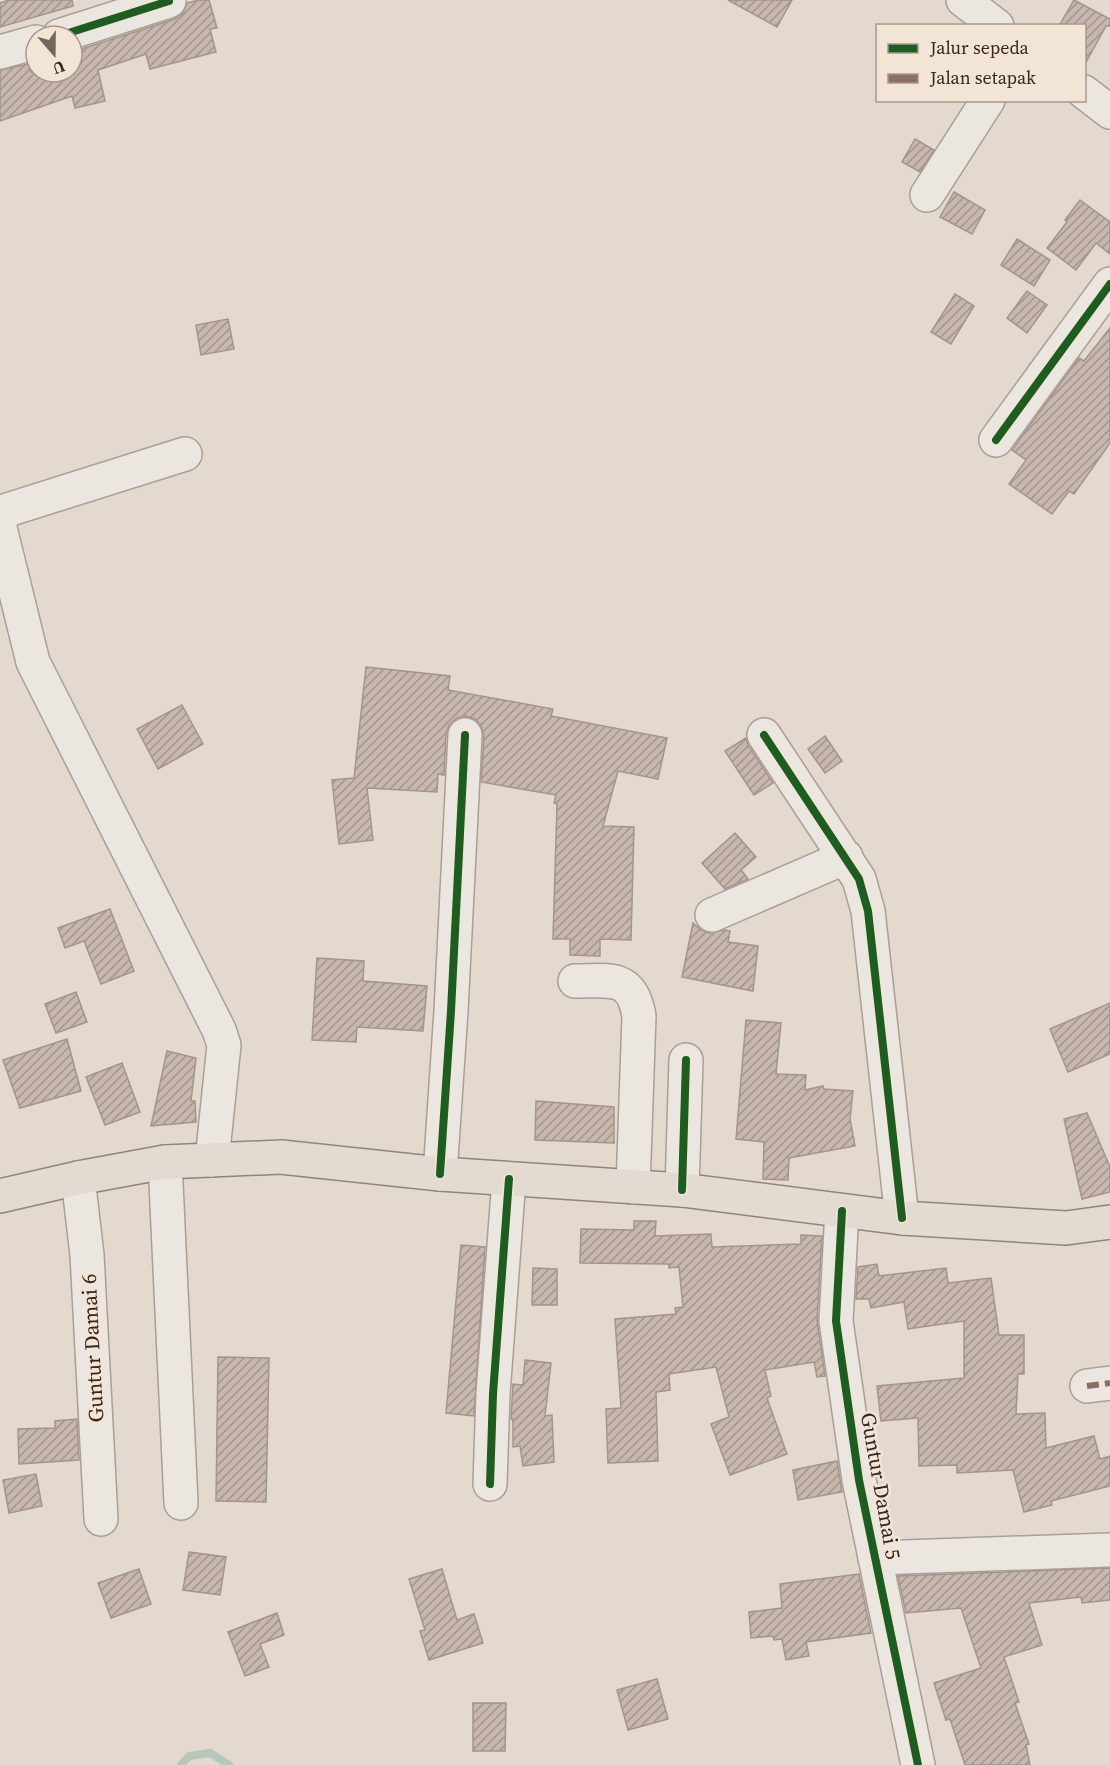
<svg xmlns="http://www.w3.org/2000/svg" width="1110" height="1765" font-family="'Source Serif 4',serif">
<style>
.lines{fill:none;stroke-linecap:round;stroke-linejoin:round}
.stream{stroke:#b9c7bb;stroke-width:8}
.building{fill:url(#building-hatch);stroke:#a3958d;stroke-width:1.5}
.minor-casing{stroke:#a99f97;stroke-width:36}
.major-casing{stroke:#8e857e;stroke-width:36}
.minor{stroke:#ece6e0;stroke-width:33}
.major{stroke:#e3dbd2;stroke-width:33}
.quiet{stroke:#8d6e63;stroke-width:6;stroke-dasharray:12 6;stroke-linecap:butt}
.cycleway-casing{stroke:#f3e5d5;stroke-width:11}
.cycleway{stroke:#1b5e20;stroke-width:8}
.labels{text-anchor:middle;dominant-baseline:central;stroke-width:5;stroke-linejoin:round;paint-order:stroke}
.street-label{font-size:21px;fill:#372620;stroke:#f3e5d5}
</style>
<defs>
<pattern id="building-hatch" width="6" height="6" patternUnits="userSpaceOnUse" patternTransform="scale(1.5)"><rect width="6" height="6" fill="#c7b7af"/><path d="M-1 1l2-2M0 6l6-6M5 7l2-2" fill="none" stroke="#a2958e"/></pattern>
</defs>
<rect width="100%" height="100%" fill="#e3d9ce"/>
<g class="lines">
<polyline class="stream" points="181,1765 189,1756 210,1753 229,1765"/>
</g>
<g class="building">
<polygon points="9,0 72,0 73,6 0,27 0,3"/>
<polygon points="199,0 209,0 217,28 210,29 216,52 150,69 146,54 98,70 105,101 75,108 72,96 0,121 0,70 28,64 31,72 72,72 72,52 175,19 183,13 187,3"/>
<polygon points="728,0 792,0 777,27"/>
<polygon points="1074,0 1110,19 1110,26 1106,26 1084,66 1084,26 1059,26"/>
<polygon points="915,139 934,150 920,172 902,162"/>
<polygon points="954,192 985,210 972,234 940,217"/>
<polygon points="1080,200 1110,222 1110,254 1096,243 1076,270 1047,248 1067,222 1065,220"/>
<polygon points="1017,239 1050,260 1034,286 1001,265"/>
<polygon points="1027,291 1047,305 1027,333 1007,318"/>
<polygon points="955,294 974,306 951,344 931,332"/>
<polygon points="228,319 234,349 201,355 196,325"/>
<polygon points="1110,328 1110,443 1074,494 1069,491 1052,514 1009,484 1026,460 1012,450 1079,358 1084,361"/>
<polygon points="366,667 450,676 448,690 553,709 551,716 667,738 658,779 618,771 603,826 634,827 631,940 600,939 600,956 570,955 570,939 553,939 557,804 554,803 556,795 481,782 484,735 481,726 475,719 465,716 457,718 449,725 446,734 444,775 438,774 437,792 367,788 373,840 339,844 332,780 354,778"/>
<polygon points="182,705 203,744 158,769 137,729"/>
<polygon points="825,736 842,761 825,773 808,749"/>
<polygon points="746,738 748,745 773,783 754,795 725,751"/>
<polygon points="735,833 756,857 741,870 748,879 725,889 702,863"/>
<polygon points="110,909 134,971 101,984 84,941 65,948 58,928"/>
<polygon points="693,923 701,930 709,933 725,930 730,931 728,942 758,946 753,991 682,977"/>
<polygon points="317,958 364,961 363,981 427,986 423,1031 357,1027 356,1042 312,1040"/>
<polygon points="76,992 87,1022 56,1033 45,1004"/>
<polygon points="1110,1003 1110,1054 1068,1072 1050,1029"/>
<polygon points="746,1020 781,1023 776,1074 806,1075 805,1090 823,1086 824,1089 853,1091 850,1119 855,1146 789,1158 788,1180 763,1179 764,1142 736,1139"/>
<polygon points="67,1039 81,1091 20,1108 3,1060"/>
<polygon points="167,1051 196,1058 191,1101 195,1101 196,1122 151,1126"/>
<polygon points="122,1063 140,1112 105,1125 86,1077"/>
<polygon points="536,1101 614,1107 614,1143 535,1140"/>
<polygon points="1087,1113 1110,1167 1110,1192 1082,1199 1064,1119"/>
<polygon points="634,1221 656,1221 655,1236 711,1234 712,1247 801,1244 801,1235 822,1236 817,1320 825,1376 817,1377 814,1362 765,1370 771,1396 767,1398 787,1454 730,1475 711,1424 729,1417 716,1367 669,1374 670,1390 656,1392 658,1461 608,1463 606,1409 621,1408 615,1319 676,1314 675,1308 683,1307 679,1267 669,1268 669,1264 580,1263 581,1229 634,1230"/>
<polygon points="461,1245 485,1247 474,1416 446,1413"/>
<polygon points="877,1264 879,1276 946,1268 948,1283 991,1278 999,1335 1024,1335 1024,1374 1018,1374 1016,1414 1045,1413 1046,1448 1094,1436 1100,1459 1110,1456 1110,1486 1051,1501 1052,1505 1024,1512 1013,1470 957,1473 957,1465 919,1466 918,1418 881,1421 877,1386 964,1378 964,1321 908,1329 904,1302 871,1308 869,1299 856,1299 858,1267"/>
<polygon points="533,1268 557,1269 557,1305 532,1305"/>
<polygon points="218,1357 269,1358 266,1502 216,1501"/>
<polygon points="525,1360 551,1363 545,1416 552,1415 554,1462 523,1466 520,1446 513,1447 513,1419 511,1419 513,1384 523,1385"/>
<polygon points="77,1419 79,1460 19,1464 18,1429 55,1428 55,1421"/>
<polygon points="837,1461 842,1492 798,1500 793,1470"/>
<polygon points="36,1474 42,1506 9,1513 3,1480"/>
<polygon points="189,1552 226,1557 220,1595 183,1590"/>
<polygon points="1110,1568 1110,1600 1082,1603 1081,1597 1029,1603 1042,1645 1004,1657 1019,1702 1015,1703 1029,1744 1026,1745 1030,1765 965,1765 950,1719 946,1720 934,1683 981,1668 961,1608 906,1613 898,1576"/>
<polygon points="139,1569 151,1604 111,1618 98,1583"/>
<polygon points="442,1569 457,1620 474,1614 483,1643 429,1660 420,1631 425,1630 409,1579"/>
<polygon points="859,1574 871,1633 806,1642 809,1656 786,1660 782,1639 774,1640 773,1636 751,1638 749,1612 782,1608 780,1584"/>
<polygon points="277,1613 284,1635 260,1644 269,1667 245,1676 228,1632"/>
<polygon points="657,1679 668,1719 628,1730 617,1690"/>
<polygon points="473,1703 506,1703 505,1751 473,1751"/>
</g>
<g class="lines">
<defs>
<g id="minor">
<polyline points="963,0 997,26"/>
<polyline points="59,36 169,1"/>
<polyline points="0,52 36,42"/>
<polyline points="1084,92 1110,112"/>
<polyline points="927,195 988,100"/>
<polyline points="996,440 1110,284"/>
<polyline points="0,524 1,512 185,454"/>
<polyline points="0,528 33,662 219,1030 224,1045 212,1160"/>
<polyline points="764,735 859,879 868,911 902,1218"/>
<polyline points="712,915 846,857"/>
<path d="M575,981C610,981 632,974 639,1016L633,1187"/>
<polyline points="165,1162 181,1503"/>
<polyline points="440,1174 451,1011 465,735"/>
<polyline points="78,1178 87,1255 101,1519"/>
<polyline points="682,1190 686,1060"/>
<polyline points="842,1211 836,1321 859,1480 918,1765"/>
<polyline points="1087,1386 1110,1383"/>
<polyline points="490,1484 493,1394 509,1179"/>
<polyline points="875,1558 1108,1550"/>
</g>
<polyline id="major" points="0,1196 78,1178 165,1162 281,1157 440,1174 682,1190 902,1218 1066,1228 1110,1222"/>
</defs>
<use href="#minor" class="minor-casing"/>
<use href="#major" class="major-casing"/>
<use href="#minor" class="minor"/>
<use href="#major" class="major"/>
<polyline class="quiet" points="1087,1386 1110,1383"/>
<defs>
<g id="cycleway">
<polyline points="59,36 169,1"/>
<polyline points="996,440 1110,284"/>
<polyline points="764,735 859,879 868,911 902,1218"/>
<polyline points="440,1174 451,1011 465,735"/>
<polyline points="682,1190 686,1060"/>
<polyline points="842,1211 836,1321 859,1480 918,1765"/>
<polyline points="490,1484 493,1394 509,1179"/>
</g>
</defs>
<use href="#cycleway" class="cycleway-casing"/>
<use href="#cycleway" class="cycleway"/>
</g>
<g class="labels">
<g class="street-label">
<text transform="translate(92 1348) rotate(-93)">Guntur Damai 6</text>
<text transform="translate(881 1486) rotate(80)">Guntur Damai 5</text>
</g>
</g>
<rect x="876" y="24" width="210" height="78" fill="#f3e5d5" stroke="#a8998d" stroke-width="1.5"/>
<rect x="888" y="44" width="30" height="9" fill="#1b5e20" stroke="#a8998d" stroke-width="1.5"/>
<text x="930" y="54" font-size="18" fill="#372620">Jalur sepeda</text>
<rect x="888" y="74" width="30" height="9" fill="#8d6e63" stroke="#a8998d" stroke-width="1.5"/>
<text x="930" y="84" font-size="18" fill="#372620">Jalan setapak</text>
<g transform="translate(54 54) rotate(160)"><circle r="28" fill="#f3e5d5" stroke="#a8998d" stroke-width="1.5"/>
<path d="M0-4.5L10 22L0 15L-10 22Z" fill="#73655d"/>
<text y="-9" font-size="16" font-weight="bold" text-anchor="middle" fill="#372620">U</text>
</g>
</svg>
